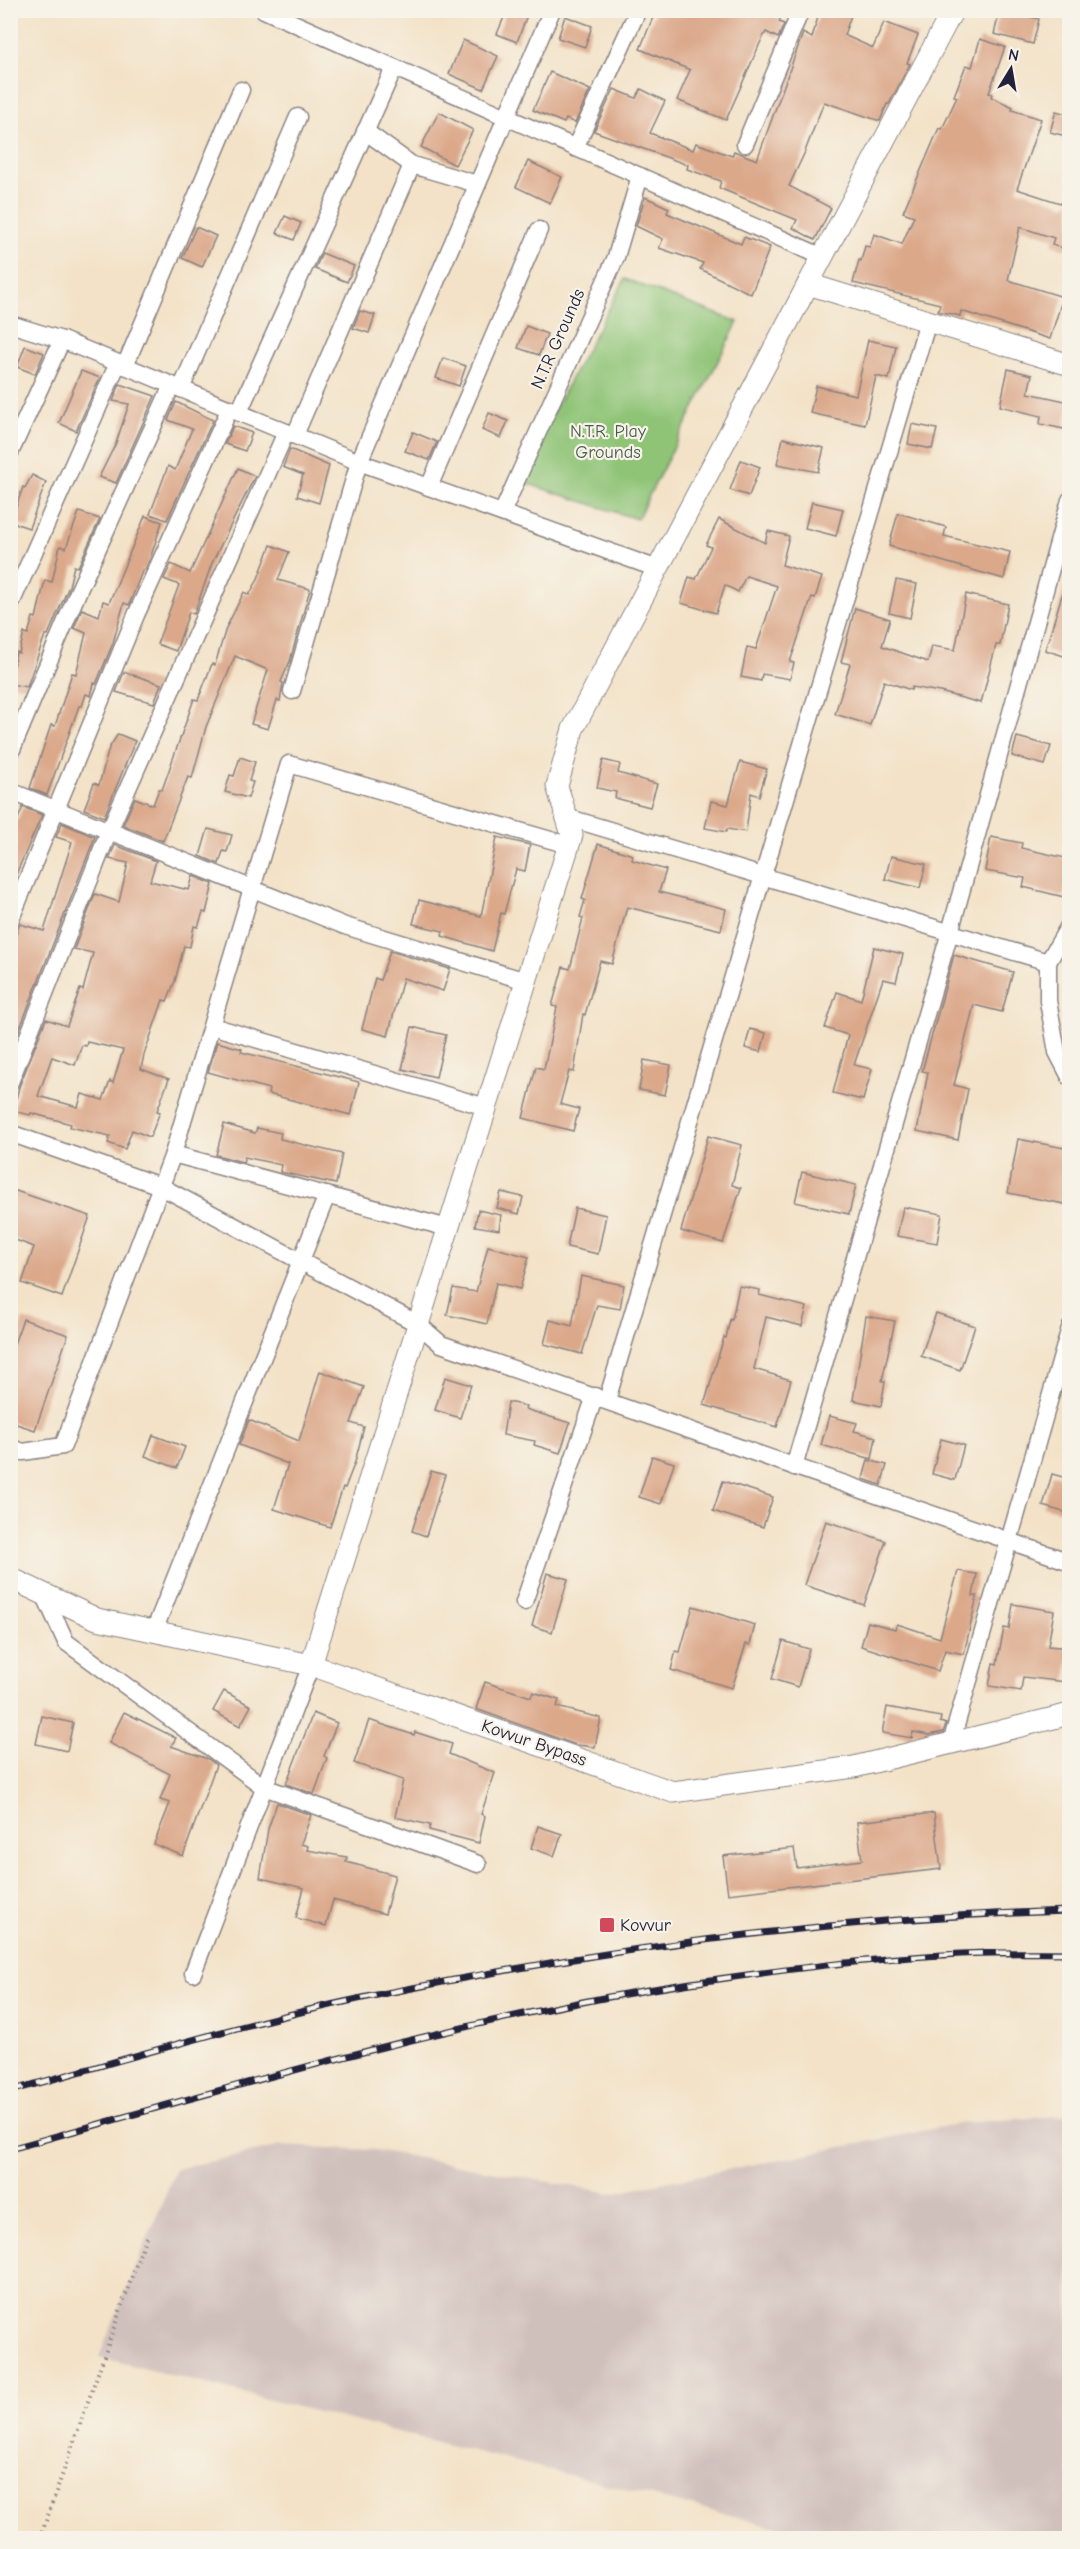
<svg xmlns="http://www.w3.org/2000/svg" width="1080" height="2549" font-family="'Comic Neue',sans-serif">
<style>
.industrial{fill:#d0c0bc}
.green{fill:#8fc477;stroke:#587359;stroke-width:1.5}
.building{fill:#dba88a;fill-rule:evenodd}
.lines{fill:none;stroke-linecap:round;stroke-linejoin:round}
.minor-casing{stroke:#8a8281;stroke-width:19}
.tertiary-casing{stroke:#8a8281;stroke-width:23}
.path{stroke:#8a8281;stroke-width:4;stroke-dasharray:1.5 4.5;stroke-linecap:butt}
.minor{stroke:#fff;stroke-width:16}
.tertiary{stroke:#fff;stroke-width:21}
.rail-casing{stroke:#22223b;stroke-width:7}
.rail{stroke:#f7f3e8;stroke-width:4.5;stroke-dasharray:14;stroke-linecap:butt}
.poi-dot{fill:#d1495b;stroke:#f7f3e8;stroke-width:2}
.labels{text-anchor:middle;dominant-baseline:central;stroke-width:4.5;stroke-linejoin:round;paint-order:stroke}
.street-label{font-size:18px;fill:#22223b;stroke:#f7f3e8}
.park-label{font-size:18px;fill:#485b50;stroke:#f7f3e8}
.poi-label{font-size:18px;fill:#22223b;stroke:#f7f3e8;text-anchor:start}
</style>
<rect width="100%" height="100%" fill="#f7f3e8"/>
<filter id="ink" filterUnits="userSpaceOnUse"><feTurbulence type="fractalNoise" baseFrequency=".0167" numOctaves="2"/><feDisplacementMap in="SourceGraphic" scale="12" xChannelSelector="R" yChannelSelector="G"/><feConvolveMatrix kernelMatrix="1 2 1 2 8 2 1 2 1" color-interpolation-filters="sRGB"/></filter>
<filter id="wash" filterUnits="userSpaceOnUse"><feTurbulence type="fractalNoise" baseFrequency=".008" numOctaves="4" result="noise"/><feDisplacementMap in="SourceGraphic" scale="24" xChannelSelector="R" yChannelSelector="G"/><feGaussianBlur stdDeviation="1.35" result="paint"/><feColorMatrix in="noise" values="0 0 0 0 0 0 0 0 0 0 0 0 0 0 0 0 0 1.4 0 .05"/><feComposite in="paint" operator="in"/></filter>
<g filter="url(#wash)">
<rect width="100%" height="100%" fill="#f3e2c7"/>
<polygon class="industrial" points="1069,2115 1069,2538 820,2538 99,2357 176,2169 281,2146 376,2150 610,2193 962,2123"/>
<polygon class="green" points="625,279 738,322 637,519 516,480"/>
<g id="blocks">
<g class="building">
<polygon points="507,10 529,10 517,42 497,34"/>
<polygon points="656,10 784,10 779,22 784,24 778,38 766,32 761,41 726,120 677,100 690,70 640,49"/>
<polygon points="820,10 853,10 844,35 873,48 884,22 918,35 907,63 910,64 889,104 887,104 880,121 824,102 804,154 789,186 831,208 815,240 793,228 797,220 719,188 721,181 687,169 688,165 594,131 614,89 636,98 641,89 665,101 650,133 693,150 696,143 732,156 734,151 757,160 803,33 812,38"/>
<polygon points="1000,10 1039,19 1033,44 994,34"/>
<polygon points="565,16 592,26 585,47 558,38"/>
<polygon points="980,39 1005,47 989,93 992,94 991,97 1013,107 1012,110 1041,119 1017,189 1066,205 1070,201 1070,251 1052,244 1054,238 1020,227 1008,280 1063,297 1050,339 961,311 960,316 938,311 940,304 853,283 859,260 861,261 865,246 870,247 874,234 902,244 914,216 903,212 939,128 942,129 957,97 954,96 966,65 972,67"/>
<polygon points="463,40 498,56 483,89 449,74"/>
<polygon points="550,72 590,90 575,123 566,119 564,123 533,110"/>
<polygon points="1056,111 1070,115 1070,137 1050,132"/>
<polygon points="439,112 473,130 455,165 421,147"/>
<polygon points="528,161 562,177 550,203 516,187"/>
<polygon points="645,197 669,208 667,213 741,244 744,237 770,247 751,294 700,269 703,263 659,248 663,239 636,226"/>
<polygon points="285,216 301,223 294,240 277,233"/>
<polygon points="196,227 216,236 202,267 182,258"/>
<polygon points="322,253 354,266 347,282 315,269"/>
<polygon points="360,311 375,315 369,333 353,328"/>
<polygon points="526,326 547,334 539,355 518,348"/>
<polygon points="868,340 896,346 889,379 876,376 865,425 810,413 816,386 856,395"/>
<polygon points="25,346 44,353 35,374 17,367"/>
<polygon points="443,358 466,366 459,386 436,378"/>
<polygon points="1008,369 1032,375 1028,393 1070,402 1064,429 1040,424 1041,416 1000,406"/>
<polygon points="81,371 100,378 76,431 59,423"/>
<polygon points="120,384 155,396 116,483 99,477 116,443 129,404 113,401"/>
<polygon points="176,402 213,420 167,520 150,514 168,466 175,470 192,429 168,420"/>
<polygon points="489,413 508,421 501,438 482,430"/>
<polygon points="912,424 937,429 932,449 908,444"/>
<polygon points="233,426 252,433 245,451 225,444"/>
<polygon points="413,432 437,442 429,460 405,451"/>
<polygon points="783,438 824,448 818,472 777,464"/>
<polygon points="290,449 329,466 319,503 297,496 303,475 283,467"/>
<polygon points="741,460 760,467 749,496 730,490"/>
<polygon points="238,468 255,476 212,563 194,614 189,612 176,651 157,644 179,585 164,579 171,564 190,573"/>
<polygon points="32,475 46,482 29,528 11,522 23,487 25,488"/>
<polygon points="812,502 843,509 836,536 805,528"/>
<polygon points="79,512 100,519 78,567 74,566 69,586 48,635 45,635 27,687 10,684 16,652 19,653 24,633 28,634 33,617 36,618 45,580 52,582 60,546 66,548"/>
<polygon points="898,513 946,527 944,536 1010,552 1004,579 889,546"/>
<polygon points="145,516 162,522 151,556 145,570 143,569 129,605 124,603 113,643 96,684 94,683 91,696 86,694 82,706 79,706 47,795 30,788 51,725 55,726 72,673 76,674 86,633 74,628 82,609 99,616 103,601 109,603"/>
<polygon points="719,519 765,543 768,531 789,536 782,565 822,577 815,598 812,597 790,662 794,663 790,679 762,674 761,681 741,677 747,647 756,649 777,586 746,576 738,592 725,585 716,613 681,603 689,577 696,579 711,547 706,545"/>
<polygon points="271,545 289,552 278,580 310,589 290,661 281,682 283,683 280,701 277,700 268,729 251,724 268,670 235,656 206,727 192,778 188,777 163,841 123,825 135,798 153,805 159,789 162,790 194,699 198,700 212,664 215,665 226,628 244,592 249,595 257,581"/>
<polygon points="896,580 917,584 910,618 889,613"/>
<polygon points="1066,582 1070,583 1070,658 1045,650"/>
<polygon points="966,594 1008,604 1000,645 996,645 981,703 940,692 912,687 911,690 884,681 870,725 835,714 850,664 841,662 855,608 890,619 882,646 928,662 932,646 955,650"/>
<polygon points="124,672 161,684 154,703 116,692"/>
<polygon points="118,734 135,741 104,817 84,809 94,783 99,785 109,748"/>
<polygon points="1017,737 1051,746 1045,765 1012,756"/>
<polygon points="240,757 255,762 249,781 253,782 248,798 225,792 230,775 234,776"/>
<polygon points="603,760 620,764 618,773 657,784 650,807 615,798 616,792 597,788"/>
<polygon points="740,762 767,769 759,796 751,793 746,832 727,829 726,832 705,828 711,801 728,805"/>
<polygon points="23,807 42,815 10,888 10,818 17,821"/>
<polygon points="62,823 95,837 12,1048 10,950 20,924 44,931 72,842 56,837"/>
<polygon points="208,829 232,835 227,852 223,851 219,864 200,856"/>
<polygon points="497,837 530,845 525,871 516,869 504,914 501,913 492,951 442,936 443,931 413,924 419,900 481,916"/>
<polygon points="991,837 1022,843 1021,848 1070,859 1064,897 1023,887 1025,878 985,871"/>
<polygon points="598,844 633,855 632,860 666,870 659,892 726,909 721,930 627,907 612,964 600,961 585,1015 583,1014 574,1072 569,1071 560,1104 579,1109 573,1131 523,1118 536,1067 544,1069 557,1007 552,1006 563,967 570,969 583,918 580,917 585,900 582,899"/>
<path d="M115,845L156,861L150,881L189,890L193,876L213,884L206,913L203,912L198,927L194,926L190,947L184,946L175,981L167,1001L163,1000L144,1055L141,1069L169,1079L157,1111L160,1112L150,1137L132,1130L125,1149L108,1143L110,1136L70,1127L71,1124L31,1113L30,1115L13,1111L19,1087L46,1019L67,1026L80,989L83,990L93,953L74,949L95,894L119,902L128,863L109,859ZM87,1042L123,1050L113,1083L110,1081L103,1100L82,1094L78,1107L38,1096L52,1057L75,1065L82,1045L86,1046Z"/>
<polygon points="891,856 926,864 920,888 885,879"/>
<polygon points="874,947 903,954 896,982 883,979 854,1065 872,1069 863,1100 833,1093 848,1035 825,1028 837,992 861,1000"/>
<polygon points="390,951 450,969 443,991 403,978 388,1036 362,1029 375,978 380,980"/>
<polygon points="954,955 1013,972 1002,1012 974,1005 954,1085 968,1089 958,1140 917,1131 928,1072 922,1071"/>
<polygon points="412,1027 446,1035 436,1077 402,1069"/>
<polygon points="750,1029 766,1033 761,1052 745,1048"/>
<polygon points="217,1042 242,1049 241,1052 359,1082 351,1115 268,1094 269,1089 208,1072"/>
<polygon points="644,1060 671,1065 665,1095 639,1090"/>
<polygon points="224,1124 255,1133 257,1128 281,1133 280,1139 342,1154 336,1184 280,1172 281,1165 245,1157 243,1162 216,1155"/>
<polygon points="708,1136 742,1145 732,1185 741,1188 723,1243 681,1231"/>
<polygon points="1018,1139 1070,1149 1070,1205 1008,1193"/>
<polygon points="802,1172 856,1185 849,1214 795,1202"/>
<polygon points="10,1189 90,1216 62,1297 22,1283 34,1247 10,1238"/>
<polygon points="501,1192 523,1197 519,1214 497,1208"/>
<polygon points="903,1207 942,1214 937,1243 897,1236"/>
<polygon points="575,1208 606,1215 598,1254 567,1247"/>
<polygon points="478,1210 501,1215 499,1230 475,1226"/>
<polygon points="488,1246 529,1257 520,1289 496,1283 487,1324 447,1315 453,1288 476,1292"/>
<polygon points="581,1276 624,1285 620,1309 597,1305 582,1354 544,1344 550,1320 572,1326"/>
<polygon points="739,1286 760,1290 759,1295 807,1307 802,1326 766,1317 754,1369 791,1380 777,1427 704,1405 724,1337 726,1338 730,1319 732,1320"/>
<polygon points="936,1313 975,1326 960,1370 921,1356"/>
<polygon points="866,1316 895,1321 882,1381 885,1381 881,1406 853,1400"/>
<polygon points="23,1319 68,1335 35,1430 10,1422 10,1355"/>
<polygon points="320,1371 364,1387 351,1423 364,1427 355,1462 345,1488 343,1487 330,1527 274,1509 288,1464 239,1445 249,1420 299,1441"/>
<polygon points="445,1377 471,1385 460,1418 435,1410"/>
<polygon points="508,1402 526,1406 525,1409 570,1423 560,1453 534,1445 535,1441 503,1435"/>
<polygon points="829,1416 857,1423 854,1431 876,1437 872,1459 821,1445"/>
<polygon points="153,1435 185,1447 177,1468 145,1456"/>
<polygon points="941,1439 964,1445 955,1480 932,1474"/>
<polygon points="652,1456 674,1463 661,1504 639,1497"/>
<polygon points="868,1460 887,1465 881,1485 863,1479"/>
<polygon points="431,1471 445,1475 426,1536 412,1531"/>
<polygon points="1052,1474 1070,1479 1070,1514 1043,1506"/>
<polygon points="723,1481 773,1497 763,1527 713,1511"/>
<polygon points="826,1521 886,1541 864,1605 804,1585"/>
<polygon points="958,1571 977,1574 973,1596 977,1596 964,1654 945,1650 938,1671 861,1646 868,1622 895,1629 897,1624 940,1638"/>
<polygon points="547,1573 568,1579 552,1632 532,1626"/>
<polygon points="1013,1604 1054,1611 1048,1646 1070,1648 1066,1682 1023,1677 1021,1691 989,1686 993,1663 997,1664 1004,1628 1009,1629"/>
<polygon points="693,1606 755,1625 750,1645 746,1644 732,1688 671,1670 676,1651 680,1652"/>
<polygon points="783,1641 809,1649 798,1687 772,1679"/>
<polygon points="485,1682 531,1697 533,1692 559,1700 557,1707 601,1718 595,1747 576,1745 476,1709"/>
<polygon points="224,1691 251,1706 240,1726 213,1711"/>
<polygon points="887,1707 941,1717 940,1722 946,1724 943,1732 929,1735 913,1732 912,1738 882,1733"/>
<polygon points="124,1712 176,1738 171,1746 208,1759 216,1765 183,1856 154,1844 170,1803 160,1800 170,1774 109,1743"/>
<polygon points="313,1713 337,1723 324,1756 327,1758 314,1794 286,1784"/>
<polygon points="42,1716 73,1723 67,1751 36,1744"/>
<polygon points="369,1720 414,1735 415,1732 452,1744 449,1754 495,1773 481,1814 485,1816 479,1843 429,1830 430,1825 395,1817 403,1780 354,1763"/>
<polygon points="277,1803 311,1815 301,1844 308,1846 307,1850 347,1857 346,1862 395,1875 385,1914 333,1900 326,1926 296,1918 304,1888 260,1878 268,1829"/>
<polygon points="934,1813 941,1869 728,1894 723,1856 794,1848 797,1868 862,1860 857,1822"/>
<polygon points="538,1826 562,1834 554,1856 531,1848"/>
</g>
</g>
</g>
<g filter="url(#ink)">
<use href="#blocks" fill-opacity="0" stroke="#8a8281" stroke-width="1.5"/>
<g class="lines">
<defs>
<g id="minor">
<polyline points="264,10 823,257"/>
<polyline points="935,10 949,17"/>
<polyline points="365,131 412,165 477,184"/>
<polyline points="745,144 801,10"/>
<polyline points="575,148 638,10"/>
<polyline points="10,324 62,340 359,462 658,569"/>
<polyline points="125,366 241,90"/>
<polyline points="181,389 298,117"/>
<polyline points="239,412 394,68"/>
<polyline points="295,435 412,165"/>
<polyline points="10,453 62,340"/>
<polyline points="429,487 539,230"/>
<polyline points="502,513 616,257 640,176"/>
<polyline points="10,606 118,363"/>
<polyline points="292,691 359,462 552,10"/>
<polyline points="10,754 78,592 172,385"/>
<polyline points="10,791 345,926 526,981"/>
<polyline points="566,817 1048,962"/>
<polyline points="10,921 136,615 230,408"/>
<polyline points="1070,924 1048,962 1048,1001 1057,1052 1070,1077"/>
<polyline points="212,1026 486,1107"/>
<polyline points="10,1082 109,831 286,432"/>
<polyline points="10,1133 160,1186 418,1324 441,1344 1070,1562"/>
<polyline points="173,1154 448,1228"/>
<polyline points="607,1400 928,321"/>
<polyline points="10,1447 23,1452 63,1446 173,1154 289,764 568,845"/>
<polyline points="794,1467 950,932 1070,500"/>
<polyline points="44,1594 66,1642 264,1787 478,1864"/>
<polyline points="524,1602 595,1396"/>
<polyline points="154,1631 327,1195"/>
<polyline points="951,1743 1070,1328"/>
<polyline points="193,1973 311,1665"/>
</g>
<g id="tertiary">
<polyline points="808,284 1070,365"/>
<polyline points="10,1578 97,1619 311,1665 673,1792 854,1767 1070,1714"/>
<polyline points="311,1665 572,835 557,786 573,729 953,10"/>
</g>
</defs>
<use href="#minor" class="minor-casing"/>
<use href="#tertiary" class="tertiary-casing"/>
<polyline class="path" points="40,2538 147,2234"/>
<use href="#minor" class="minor"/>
<use href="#tertiary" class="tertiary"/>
<defs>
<g id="rail">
<path d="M10,2091C134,2057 257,2019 382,1994C608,1948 839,1917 1070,1911"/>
<path d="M10,2149C233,2087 462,2018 691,1983C780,1970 871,1958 961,1954C997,1952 1033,1953 1070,1953"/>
</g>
</defs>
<use href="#rail" class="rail-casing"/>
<use href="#rail" class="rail"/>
</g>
</g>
<rect class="poi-dot" x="599" y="1917" width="16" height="16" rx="3"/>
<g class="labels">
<g class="street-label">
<text transform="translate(558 339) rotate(-66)">N.T.R Grounds</text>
<text transform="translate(534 1743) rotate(19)">Kovvur Bypass</text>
</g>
<g class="park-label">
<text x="608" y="431">N.T.R. Play<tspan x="608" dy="21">Grounds</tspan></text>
</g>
<g class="poi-label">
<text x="620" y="1925">Kovvur</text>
</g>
</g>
<rect width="1080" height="2549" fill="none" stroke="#f7f3e8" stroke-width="36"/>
<g transform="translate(1011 69) rotate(11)" stroke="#f7f3e8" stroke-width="4.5" paint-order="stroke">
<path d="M0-4.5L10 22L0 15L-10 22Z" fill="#22223b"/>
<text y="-9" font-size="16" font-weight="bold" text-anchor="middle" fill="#22223b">N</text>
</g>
</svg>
